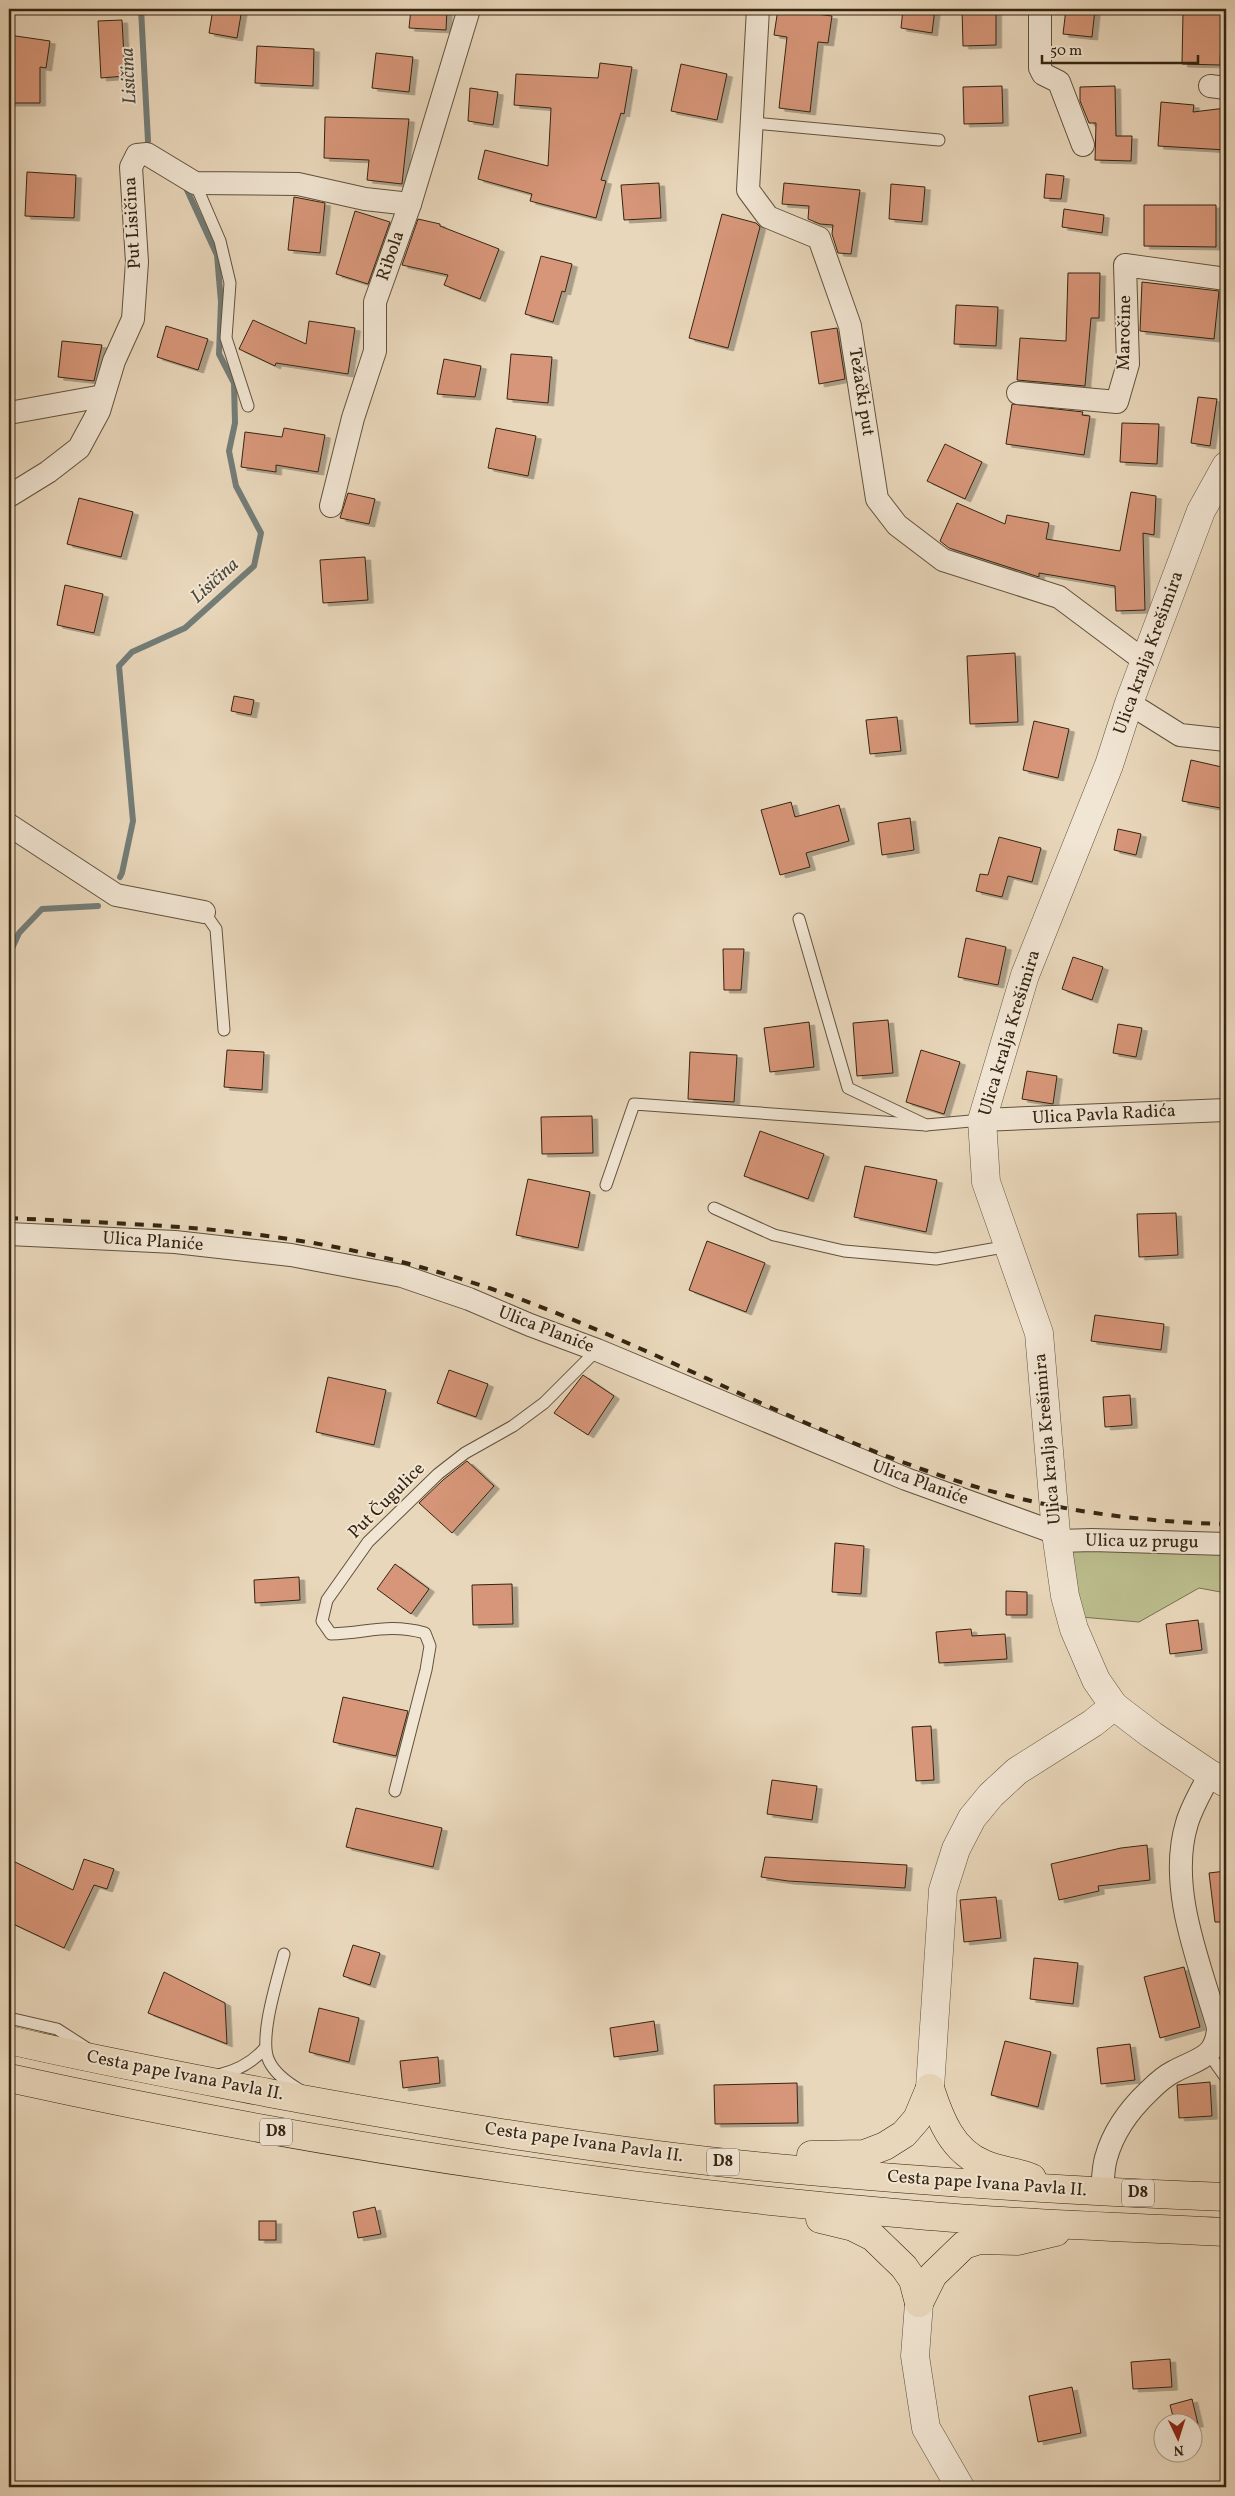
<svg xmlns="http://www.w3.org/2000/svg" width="1235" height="2496" font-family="Vollkorn,serif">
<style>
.green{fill:#bbbd8d;stroke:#78714f}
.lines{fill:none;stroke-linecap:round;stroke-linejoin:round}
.stream{stroke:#737d78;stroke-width:6}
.building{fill:#d79679;stroke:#342511;filter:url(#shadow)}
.service-casing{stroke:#61523c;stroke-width:13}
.minor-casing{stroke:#61523c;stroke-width:24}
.tertiary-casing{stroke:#61523c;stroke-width:29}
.primary-casing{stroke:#342511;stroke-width:29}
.service{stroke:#f1e5d3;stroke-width:11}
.minor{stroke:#f1e5d3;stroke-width:22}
.tertiary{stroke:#f1e5d3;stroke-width:28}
.primary{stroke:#e9d7bb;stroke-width:28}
.rail{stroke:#342511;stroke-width:4;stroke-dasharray:9 9;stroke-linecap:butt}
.labels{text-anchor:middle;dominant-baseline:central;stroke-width:4;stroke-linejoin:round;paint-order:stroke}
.shield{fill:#f1e5d3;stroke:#6d5f4b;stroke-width:1}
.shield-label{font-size:16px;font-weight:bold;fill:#342511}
.street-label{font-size:18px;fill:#342511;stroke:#f1e5d3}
.water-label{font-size:19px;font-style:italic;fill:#4e4a3c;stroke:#f1e5d3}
</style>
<defs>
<filter id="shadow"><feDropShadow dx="5.5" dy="3" stdDeviation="0" flood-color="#0004"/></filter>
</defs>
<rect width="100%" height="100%" fill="#e9d7bb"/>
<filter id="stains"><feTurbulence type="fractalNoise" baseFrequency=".004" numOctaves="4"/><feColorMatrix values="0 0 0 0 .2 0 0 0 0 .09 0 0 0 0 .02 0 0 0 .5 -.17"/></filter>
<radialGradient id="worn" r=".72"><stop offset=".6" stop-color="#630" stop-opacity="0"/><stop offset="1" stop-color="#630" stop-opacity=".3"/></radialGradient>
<polygon class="green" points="1075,1549 1226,1551 1226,1593 1199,1588 1139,1622 1081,1617 1072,1553"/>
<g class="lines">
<g class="stream">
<polyline points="141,9 148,141"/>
<polyline points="120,877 122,873 133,821 119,666 132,652 185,628 254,566 261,533 236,486 229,451 235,423 234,383 219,354 221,302 217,255 187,190"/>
<polyline points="9,955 19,933 42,909 98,906"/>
</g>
</g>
<g class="building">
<polygon points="213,9 242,9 237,38 209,33"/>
<polygon points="411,9 447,9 446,30 409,28"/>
<polygon points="778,9 832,16 828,43 818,42 810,112 779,108 787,37 774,35"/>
<polygon points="903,9 935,9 932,33 901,28"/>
<polygon points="962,9 996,9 996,45 963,46"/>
<polygon points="1066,9 1095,9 1092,37 1063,34"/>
<polygon points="1183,12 1222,13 1220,65 1182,64"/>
<polygon points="122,20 125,76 101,78 98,21"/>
<polygon points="9,35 50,41 46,68 40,67 40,103 9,103"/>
<polygon points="257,46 314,49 313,86 255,83"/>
<polygon points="376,53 413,57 409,92 372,88"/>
<polygon points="600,63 632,67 624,114 621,113 601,180 606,181 596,218 530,201 532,194 478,179 485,150 548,166 551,108 514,105 516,74 598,78"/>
<polygon points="681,64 727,74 717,120 671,111"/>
<polygon points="1002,86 1003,123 964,124 963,87"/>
<polygon points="1115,86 1116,136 1132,136 1131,161 1095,160 1096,123 1089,123 1080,101 1080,87"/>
<polygon points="470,88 498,92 493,125 468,121"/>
<polygon points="1161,102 1194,105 1193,112 1226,108 1226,150 1158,146"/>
<polygon points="325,117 409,119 402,184 367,180 369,160 324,158"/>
<polygon points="27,172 76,175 74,218 25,216"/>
<polygon points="1046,174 1064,176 1061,199 1044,198"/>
<polygon points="659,183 661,218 624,220 621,185"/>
<polygon points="784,183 860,190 851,254 838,253 832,234 833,225 820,224 808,219 809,206 782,204"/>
<polygon points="891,184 925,187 922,222 889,219"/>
<polygon points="294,197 325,203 320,253 288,250"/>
<polygon points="1144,205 1216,205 1216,247 1144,246"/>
<polygon points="1064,209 1104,215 1102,233 1062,227"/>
<polygon points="355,211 390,222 368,284 336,274"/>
<polygon points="722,214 756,223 760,227 728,348 689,338"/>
<polygon points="418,219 440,224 440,226 499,249 480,299 444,285 448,275 402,265"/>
<polygon points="541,256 572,264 565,292 562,291 553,322 525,314"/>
<polygon points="1068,273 1100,273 1099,318 1091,318 1085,386 1017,380 1020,338 1066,341"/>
<polygon points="1142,282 1219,291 1214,339 1140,331"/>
<polygon points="956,305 998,307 996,346 954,344"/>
<polygon points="253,320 306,344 309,321 355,328 348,374 276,363 275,366 239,349"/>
<polygon points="166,326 208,339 198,370 157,357"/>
<polygon points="837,328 845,379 819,384 811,332"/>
<polygon points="62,341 102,345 94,381 58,377"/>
<polygon points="511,354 552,357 548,403 507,399"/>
<polygon points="444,359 481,366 475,397 437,394"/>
<polygon points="1198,397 1217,399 1210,446 1191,443"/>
<polygon points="1012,404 1083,412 1082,415 1090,416 1084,455 1006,444"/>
<polygon points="1122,423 1159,424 1157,464 1120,462"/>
<polygon points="284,428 325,435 318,472 276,465 276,472 241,467 245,432 282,437"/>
<polygon points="496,428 536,436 528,476 488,468"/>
<polygon points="945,444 982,462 965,499 927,481"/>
<polygon points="1131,492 1156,496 1154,535 1143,533 1145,610 1116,611 1115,586 1039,573 1039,577 949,548 940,541 957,503 1005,524 1007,515 1049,523 1046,539 1120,551"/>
<polygon points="348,493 375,499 369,524 340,518"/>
<polygon points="79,498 133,512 121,557 67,544"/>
<polygon points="365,557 368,600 323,603 320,560"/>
<polygon points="65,585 103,594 94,633 57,625"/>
<polygon points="1015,653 1018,722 970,724 967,656"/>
<polygon points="234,696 254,700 251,715 231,711"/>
<polygon points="897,717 901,751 870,754 866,720"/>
<polygon points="1034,721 1069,729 1058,778 1023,770"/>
<polygon points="1191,760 1226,768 1226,809 1182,801"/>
<polygon points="791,802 795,817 839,805 849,841 806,853 810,867 780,875 761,810"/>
<polygon points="910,818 914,850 882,855 878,823"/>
<polygon points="1118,829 1141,834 1136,855 1114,850"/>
<polygon points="999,837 1041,848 1032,882 1008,876 1002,897 976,891 980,874 988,875"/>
<polygon points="966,938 1006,947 998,985 958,977"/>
<polygon points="723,949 744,949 741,990 724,990"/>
<polygon points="1073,957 1103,967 1092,1000 1062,989"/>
<polygon points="888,1020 893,1073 857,1076 853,1023"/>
<polygon points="809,1022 814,1067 770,1072 764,1028"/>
<polygon points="1118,1024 1142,1028 1136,1057 1113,1053"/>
<polygon points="227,1050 264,1052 262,1090 224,1087"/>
<polygon points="921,1050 960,1062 944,1114 906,1102"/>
<polygon points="690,1052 737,1055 734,1102 688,1099"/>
<polygon points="1027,1071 1057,1076 1053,1104 1022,1099"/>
<polygon points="592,1116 593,1153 542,1154 541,1117"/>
<polygon points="760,1131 824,1154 808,1199 744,1176"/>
<polygon points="865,1166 937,1180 926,1232 854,1217"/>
<polygon points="528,1179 590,1192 578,1248 516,1235"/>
<polygon points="1176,1213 1178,1255 1139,1257 1137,1214"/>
<polygon points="707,1241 765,1263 746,1312 689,1290"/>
<polygon points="1095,1315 1164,1324 1161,1350 1091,1341"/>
<polygon points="449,1370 488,1384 476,1417 437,1403"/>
<polygon points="583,1375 614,1396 588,1435 554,1413"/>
<polygon points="328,1377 386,1390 374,1445 316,1432"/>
<polygon points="1130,1395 1132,1425 1105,1427 1103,1397"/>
<polygon points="467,1461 494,1486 452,1533 419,1503 443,1480"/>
<polygon points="835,1543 864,1546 861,1594 832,1592"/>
<polygon points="395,1564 429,1589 411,1614 377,1589"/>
<polygon points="299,1577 300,1600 255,1603 254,1580"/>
<polygon points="512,1584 513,1624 473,1625 472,1585"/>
<polygon points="1006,1591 1027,1592 1027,1615 1006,1615"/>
<polygon points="1198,1620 1202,1650 1170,1654 1166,1624"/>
<polygon points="971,1629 972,1636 1005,1634 1007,1659 939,1663 936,1632"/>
<polygon points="343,1697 408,1711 396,1756 333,1742"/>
<polygon points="931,1726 934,1780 916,1781 912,1727"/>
<polygon points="772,1780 817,1786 812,1820 767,1814"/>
<polygon points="356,1808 442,1828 433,1867 346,1847"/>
<polygon points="1147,1845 1150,1880 1098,1886 1099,1891 1059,1900 1051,1864 1121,1848"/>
<polygon points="765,1857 907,1865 905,1888 788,1881 761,1877"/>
<polygon points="84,1859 114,1869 107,1889 94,1885 64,1948 9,1922 9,1870 13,1861 73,1890"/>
<polygon points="1226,1871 1226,1922 1215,1922 1209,1873"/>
<polygon points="996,1897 1001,1938 964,1942 960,1900"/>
<polygon points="353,1945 380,1953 370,1985 343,1976"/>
<polygon points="1034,1958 1078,1963 1073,2004 1030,1999"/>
<polygon points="1184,1967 1200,2027 1160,2038 1144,1977"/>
<polygon points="164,1972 225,2003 227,2044 148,2013"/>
<polygon points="319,2008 359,2018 349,2062 309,2052"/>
<polygon points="654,2021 658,2051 614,2057 610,2028"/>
<polygon points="1005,2041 1051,2052 1038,2107 991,2095"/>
<polygon points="1130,2044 1135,2080 1101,2084 1097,2048"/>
<polygon points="438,2057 440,2083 403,2088 400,2061"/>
<polygon points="1210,2082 1212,2116 1179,2118 1177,2085"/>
<polygon points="797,2083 798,2123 715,2124 714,2085"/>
<polygon points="375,2207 381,2234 358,2238 353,2212"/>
<rect x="259" y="2221" width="17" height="19"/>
<polygon points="1170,2359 1172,2387 1133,2389 1131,2362"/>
<polygon points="1072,2387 1081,2433 1038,2442 1029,2396"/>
<polygon points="1192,2399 1198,2424 1175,2424 1170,2405"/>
</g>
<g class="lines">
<defs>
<g id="service">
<polyline points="753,123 939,140"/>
<polyline points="195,183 220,241 230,283 226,338 248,406"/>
<polyline points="204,912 216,929 224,1030"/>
<polyline points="799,919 848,1088 926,1125 982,1120"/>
<polyline points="606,1185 634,1104 926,1125"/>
<polyline points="714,1208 774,1235 844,1251 936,1259 1009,1246"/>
<path d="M395,1791L426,1670L430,1646L425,1633C387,1623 368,1633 331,1634L322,1621L327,1600L368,1542L438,1474L465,1453L513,1426L544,1403L597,1350"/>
<path d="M284,1954C278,1978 258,2039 269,2061C275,2074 288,2083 300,2090"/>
<polyline points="9,2018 57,2029 88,2049"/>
<polyline points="1209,2054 1226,2078"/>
<path d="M218,2075C236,2071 253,2062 265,2048"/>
</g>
<g id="minor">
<polyline points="758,9 748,190 768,217 819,238 850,326 877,499 897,525 943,560 1059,597 1146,662"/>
<polyline points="1040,9 1040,68 1043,74 1059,82 1083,145"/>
<polyline points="1210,86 1226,88"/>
<polyline points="1018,393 1117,402 1128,364 1125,265 1226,279"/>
<polyline points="9,413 103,396"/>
<polyline points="9,496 48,472 79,448 99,411 114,361 133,319 137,262 131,167 137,155 147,154 195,183 298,184 365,199 410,204"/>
<polyline points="331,506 353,418 375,351 375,302 410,204 469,9"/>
<polyline points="1129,703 1180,735 1226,740"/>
<polyline points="9,825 116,895 204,912"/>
<polyline points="982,1120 1226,1110"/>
<polyline points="9,1234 175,1242 291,1255 402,1276 469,1299 530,1325 597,1350 906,1479 1056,1533"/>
<polyline points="1059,1541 1092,1540 1226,1544"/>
<path d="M1102,2192C1103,2181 1103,2168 1106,2158C1113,2132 1130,2109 1149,2091C1156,2084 1165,2076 1173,2072C1196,2059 1217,2059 1218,2027C1200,1964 1167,1888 1187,1823C1192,1806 1202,1790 1210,1774"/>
</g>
<g id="tertiary">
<polyline points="1226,466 1201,511 1129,703 1109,765 1025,975 982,1120 986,1182 1039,1333 1056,1533 1065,1596 1074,1629 1096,1680 1114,1706 1152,1735 1210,1774 1226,1783"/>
<polyline points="930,2088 943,1890 956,1849 972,1818 991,1795 1017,1771 1093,1723 1114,1706"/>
<polyline points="919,2303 915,2356 926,2428 960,2487"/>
</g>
<g id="primary">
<path d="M9,2040C95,2060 182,2076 269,2093C437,2124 606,2152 776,2168C926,2182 1076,2191 1226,2197"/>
<path d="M9,2078C309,2144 612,2189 918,2215C1020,2224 1124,2227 1226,2232"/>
<path d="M930,2088C940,2119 952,2151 984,2164C999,2171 1016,2171 1032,2178"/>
<polyline points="811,2155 864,2154 885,2146 904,2134 917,2119 930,2088"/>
<polyline points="820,2219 853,2227 873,2237 904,2267 913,2280 919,2303"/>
<polyline points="919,2303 933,2275 964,2245 980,2240 1018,2241 1056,2232"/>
</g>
</defs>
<use href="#service" class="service-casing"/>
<use href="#minor" class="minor-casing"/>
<use href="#tertiary" class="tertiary-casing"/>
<use href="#primary" class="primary-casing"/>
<use href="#service" class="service"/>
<use href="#minor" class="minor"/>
<use href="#tertiary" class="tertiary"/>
<use href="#primary" class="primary"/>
<path class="rail" d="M9,1218C106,1223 204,1225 301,1241C365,1251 430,1268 492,1289C660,1347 816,1441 987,1490C1065,1512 1145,1522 1226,1524"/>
</g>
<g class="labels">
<g class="shield">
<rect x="260" y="2118.5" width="32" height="27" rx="4"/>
<rect x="707" y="2148.5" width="32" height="27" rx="4"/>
<rect x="1122" y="2179.5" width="32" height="27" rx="4"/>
</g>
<g class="shield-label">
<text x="276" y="2132">D8</text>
<text x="723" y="2162">D8</text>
<text x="1138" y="2193">D8</text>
</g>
<g class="street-label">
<text transform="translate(133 223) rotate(-93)">Put Lisičina</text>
<text transform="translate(391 256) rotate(-71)">Ribola</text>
<text transform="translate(1125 333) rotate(-89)">Maročine</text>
<text transform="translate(861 392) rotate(81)">Težački put</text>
<text transform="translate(1149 653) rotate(-70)">Ulica kralja Krešimira</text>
<text transform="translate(1010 1033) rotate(-73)">Ulica kralja Krešimira</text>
<text transform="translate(1104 1115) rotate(-3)">Ulica Pavla Radića</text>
<text transform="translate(153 1242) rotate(4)">Ulica Planiće</text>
<text transform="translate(546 1330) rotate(21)">Ulica Planiće</text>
<text transform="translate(1048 1439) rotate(-95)">Ulica kralja Krešimira</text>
<text transform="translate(920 1483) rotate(20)">Ulica Planiće</text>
<text transform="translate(387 1501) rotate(-45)">Put Čugulice</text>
<text transform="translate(1142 1542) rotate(1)">Ulica uz prugu</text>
<text transform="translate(185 2076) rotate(11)">Cesta pape Ivana Pavla II.</text>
<text transform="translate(584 2143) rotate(8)">Cesta pape Ivana Pavla II.</text>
<text transform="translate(987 2184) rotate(4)">Cesta pape Ivana Pavla II.</text>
</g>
<g class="water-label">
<text transform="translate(129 76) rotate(-93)">Lisičina</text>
<text transform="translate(215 581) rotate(-42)">Lisičina</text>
</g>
</g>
<rect width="1235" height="2496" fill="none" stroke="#e9d7bb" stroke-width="30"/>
<rect x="10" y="10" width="1215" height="2476" fill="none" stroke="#342511" stroke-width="2.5"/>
<rect x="15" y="15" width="1205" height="2466" fill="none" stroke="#342511"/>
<g transform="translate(1178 2438) rotate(176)"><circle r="24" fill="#f1e5d3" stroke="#a59885"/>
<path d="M0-4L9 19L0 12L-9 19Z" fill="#8f2418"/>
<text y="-8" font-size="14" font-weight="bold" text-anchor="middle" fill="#342511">N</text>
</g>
<path d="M1042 55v8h156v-8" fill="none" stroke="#342511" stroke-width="2.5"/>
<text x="1050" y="55" font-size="15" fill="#342511" stroke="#f1e5d3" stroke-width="4" paint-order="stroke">50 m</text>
<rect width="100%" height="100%" filter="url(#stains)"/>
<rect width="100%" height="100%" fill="url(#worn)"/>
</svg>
